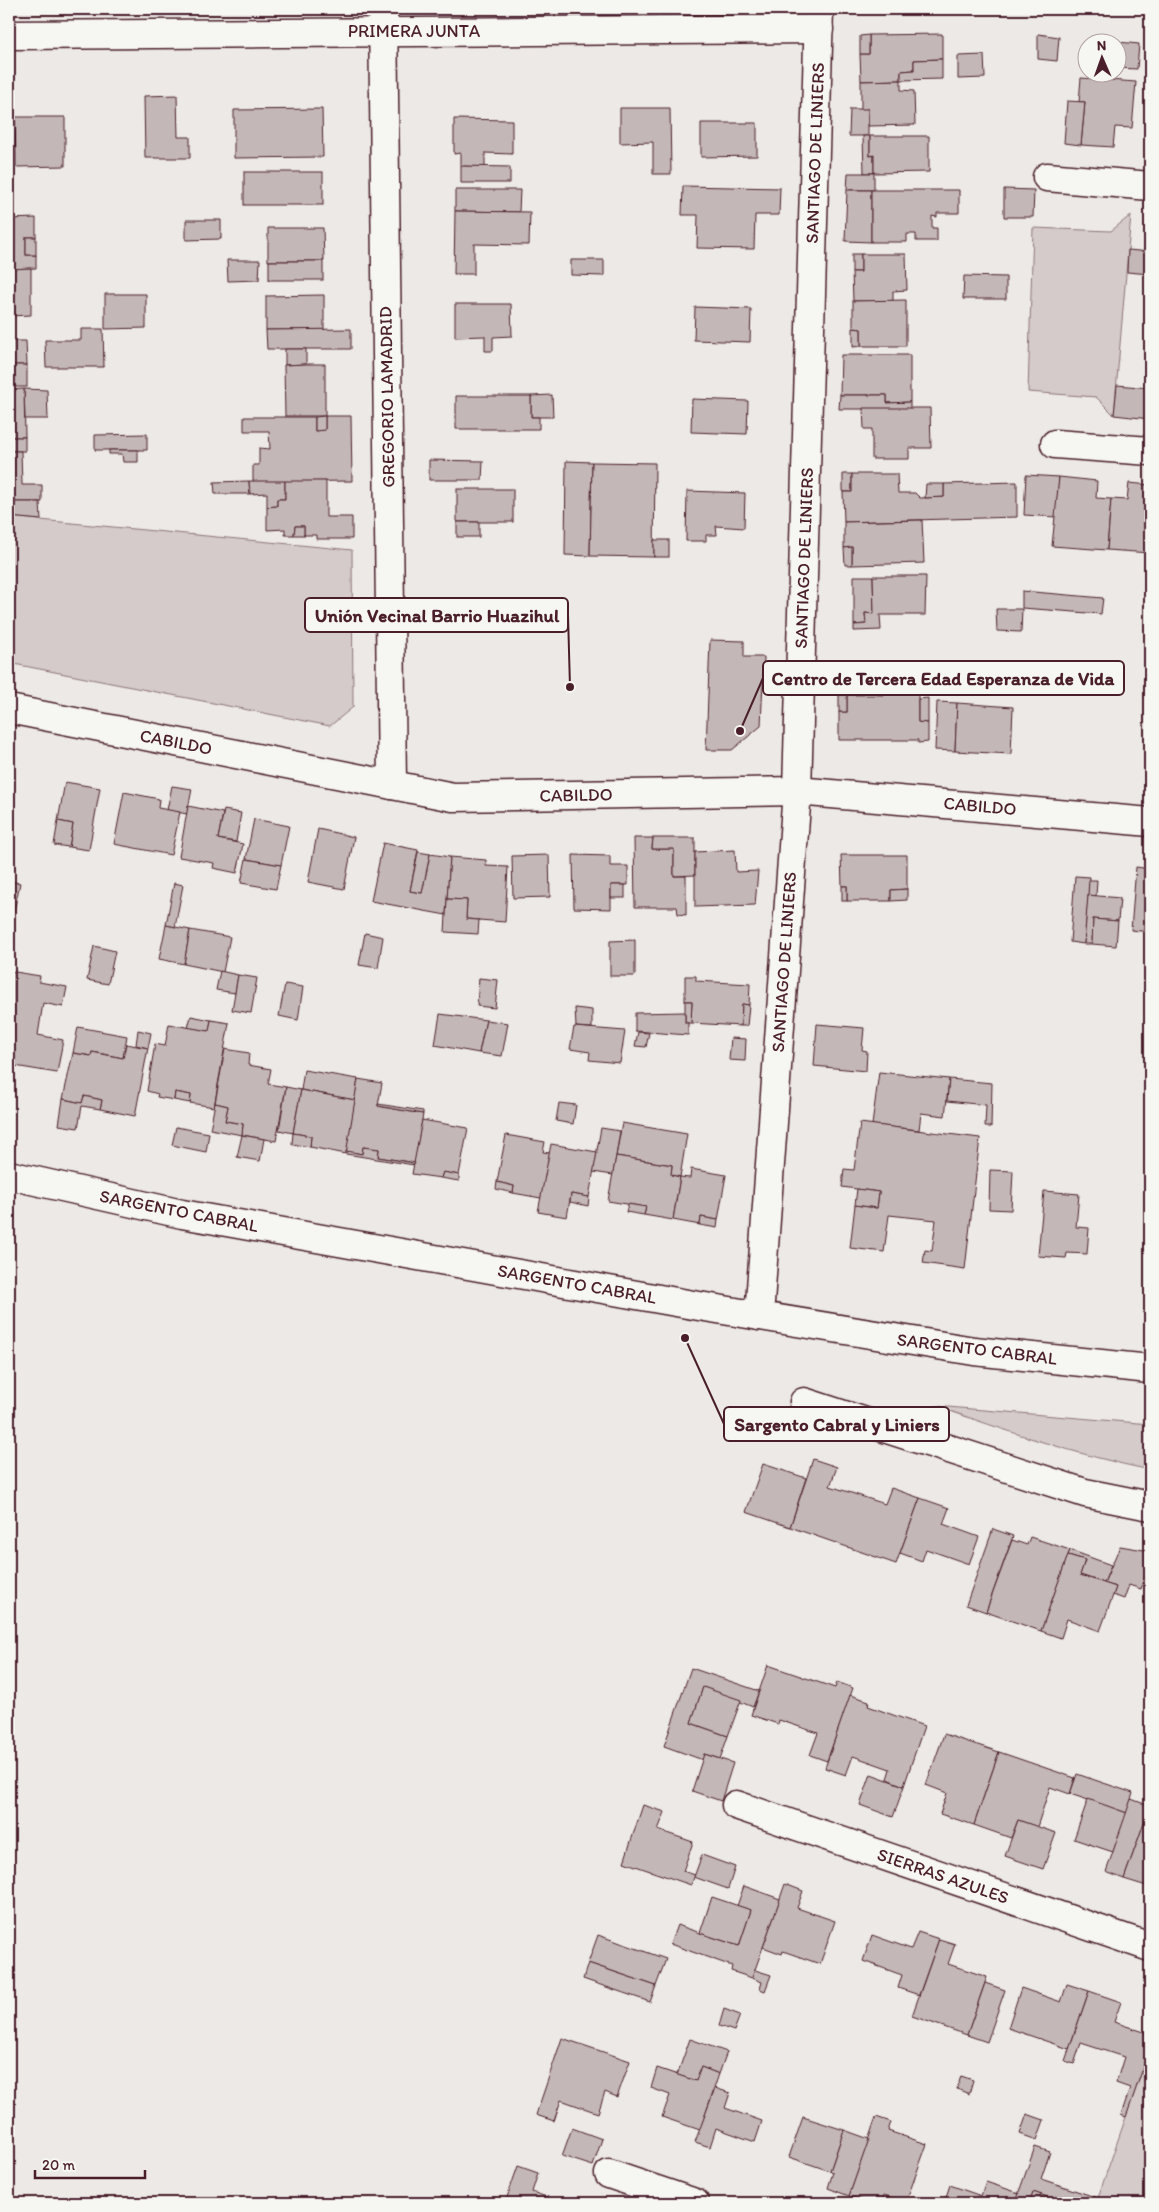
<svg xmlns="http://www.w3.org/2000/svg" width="1159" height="2212" font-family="Itim,sans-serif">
  <rect width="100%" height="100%" fill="#ece9e6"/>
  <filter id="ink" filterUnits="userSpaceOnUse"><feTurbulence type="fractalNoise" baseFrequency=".02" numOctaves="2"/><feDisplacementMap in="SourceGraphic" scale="10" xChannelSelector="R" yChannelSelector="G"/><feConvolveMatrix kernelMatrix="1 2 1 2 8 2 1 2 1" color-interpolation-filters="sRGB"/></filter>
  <g filter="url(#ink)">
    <!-- green -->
    <g fill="#d4cbca" stroke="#8f757a">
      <path d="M1131,215L1114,415L1096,397L1028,392L1033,228L1111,231Z"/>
      <path d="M9,517L352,550L353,707L330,726L9,663Z"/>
      <path d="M936,1406L1150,1424V1470C1077,1455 1006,1431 936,1406Z"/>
      <path d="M1150,2048V2203H1096Z"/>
    </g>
    <!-- building -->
    <g fill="#c4b7b7" stroke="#4a1f2b">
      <path d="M942,34V59L914,60V70L901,71V80L861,81L860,54H869V35Z"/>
      <path d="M1038,34L1059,37L1057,61L1038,59Z"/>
      <path d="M869,35V54H860V36Z"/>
      <path d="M1118,42L1139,44L1137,69L1116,68Z"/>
      <path d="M984,55L985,78L958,79V56Z"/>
      <path d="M942,59V79L901,80V71L914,70V60Z"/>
      <path d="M1081,78L1136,82L1132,128L1115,127L1113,147L1081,145L1085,102H1079Z"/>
      <path d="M901,80V90L914,91L915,125L868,126V109L861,110V81Z"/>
      <path d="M177,95L178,137H190V158H145L144,96Z"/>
      <path d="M1067,101L1085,102L1081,145L1064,143Z"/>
      <path d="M620,108H670L671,174H653V142L620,143Z"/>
      <path d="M322,109L323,157L234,158V110Z"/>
      <path d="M850,109H868V136H849Z"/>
      <path d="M15,117H65V166L16,167Z"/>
      <path d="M454,119L512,120V154L485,153V167L461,166V153L454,154Z"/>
      <path d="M701,123H757V156L701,157Z"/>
      <rect x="9" y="133" width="6" height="26"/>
      <path d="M863,136H870V156L874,155V173H864Z"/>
      <path d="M870,136H929V172L874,173V155L870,156Z"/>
      <path d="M461,166L510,167V183H461Z"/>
      <rect x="244" y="172" width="79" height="33"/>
      <path d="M848,173H874V190H847Z"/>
      <path d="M683,186L780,188L779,215H755L754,249L697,248L698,215H682Z"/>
      <path d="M1004,189L1034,190L1033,217H1004Z"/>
      <path d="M455,190H520L519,212L455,211Z"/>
      <path d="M847,190H871V242L845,241Z"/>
      <path d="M871,190H959V213H937V217L932,216V228H937V241H916V234H907V242H871Z"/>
      <path d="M455,211L530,212L529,245L474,244V274H454Z"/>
      <path d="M36,218V237H26V255H36V268L9,269V219Z"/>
      <path d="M186,220H221V239L186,240Z"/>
      <path d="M268,228H323L324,261H268Z"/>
      <rect x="26" y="237" width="10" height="18"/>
      <path d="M1128,250L1150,252V274L1127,272Z"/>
      <rect x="852" y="254" width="9" height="18"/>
      <path d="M861,254H906L907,290L893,291V301H853L852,272H861Z"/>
      <path d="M227,260H260L259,280L228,281Z"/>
      <path d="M571,260H604V276L571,275Z"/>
      <rect x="269" y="261" width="54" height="19"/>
      <path d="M31,268V315L9,316V269Z"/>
      <path d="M964,276L1006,277V299H963Z"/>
      <path d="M105,294H146V328L105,329Z"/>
      <path d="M324,295V330H266V296Z"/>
      <path d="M906,300V346H861V329L853,328V301Z"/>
      <path d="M455,304H511L512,336L493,337V351H485V336L455,337Z"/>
      <path d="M695,307L751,309L750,342L694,340Z"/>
      <path d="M853,328L861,329V346L853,347Z"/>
      <path d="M81,329H103L104,367H46L45,340H81Z"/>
      <path d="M351,329V349H267L266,330Z"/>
      <path d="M9,341H26L27,365H9Z"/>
      <path d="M285,349H306V364L285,365Z"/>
      <path d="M841,355H910V402L887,403V395H840Z"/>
      <path d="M306,364H325V416H285L284,365Z"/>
      <rect x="9" y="365" width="18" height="22"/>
      <path d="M1117,385L1150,388V419L1114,415Z"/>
      <path d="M24,389L47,390L48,419H25Z"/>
      <path d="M24,389L25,437H9V390Z"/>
      <path d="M552,395L553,417H531V396Z"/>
      <path d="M840,395H887V403L910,402V409H839Z"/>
      <path d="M456,396H531V417H539V429H456Z"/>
      <path d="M692,399L748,401L747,434L691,432Z"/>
      <path d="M863,408H930L931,448H909V459H872V429H864Z"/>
      <path d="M325,416H351L352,481L253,482V465H259V448L270,449L269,431H244V417H315V431L325,430Z"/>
      <path d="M325,416V430L315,431V417Z"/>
      <path d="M147,434V450H95V435Z"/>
      <rect x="9" y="437" width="16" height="14"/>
      <path d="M109,450H138V462H123L122,454H109Z"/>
      <path d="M9,451H21L22,485H42V502H9Z"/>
      <path d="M429,460L483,461L482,480H429Z"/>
      <path d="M566,461L592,462L590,556L565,555Z"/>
      <path d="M592,462L655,463L654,557L590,556Z"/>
      <rect x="843" y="474" width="9" height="18"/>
      <path d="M852,474H897L898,493H915L920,498L944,497V484L1017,482V517L844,522L843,492H852Z"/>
      <path d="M1026,475L1059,477L1056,517L1024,515Z"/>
      <path d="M1059,477L1097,481L1096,498L1111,499L1107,550L1052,546Z"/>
      <path d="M249,481L250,494H215L214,482Z"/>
      <path d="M249,481H285V499H277V506L267,507V493L250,494Z"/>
      <path d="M285,481H326V517H352V539H316V535H304V526H295L294,535H285V529L267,530V507L277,506V499H285Z"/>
      <path d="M1129,483L1150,485V553L1107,550L1111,499L1127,500Z"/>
      <path d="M926,484H944V497L925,498Z"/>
      <rect x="457" y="489" width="56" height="33"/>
      <path d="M687,491L745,493L744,528L716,526L717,535H706V541H686Z"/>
      <path d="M9,502H40L41,520L9,517Z"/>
      <path d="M922,520L924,563L852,565V547L844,548V522Z"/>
      <rect x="457" y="522" width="22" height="15"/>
      <path d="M295,526H304V535H294Z"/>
      <rect x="654" y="540" width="15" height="17"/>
      <path d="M852,547V565H845L844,548Z"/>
      <path d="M854,576H873L874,614L865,613L866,624L854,625Z"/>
      <path d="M873,576H926L925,615H880L881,630L854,631V625L866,624L865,613L874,614Z"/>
      <path d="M1022,591L1103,598L1101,614L1022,608Z"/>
      <path d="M996,609H1022L1021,632L997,631Z"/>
      <path d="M710,640L744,641V657H764L761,726L732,750H706Z"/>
      <path d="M884,674H918V722L928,723V742L918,743V740H839V712H847V695H884Z"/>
      <rect x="839" y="695" width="8" height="17"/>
      <path d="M928,698V723L918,722V699Z"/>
      <path d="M937,702L957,703L955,751L935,750Z"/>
      <path d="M957,703L1013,707L1011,754L955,751Z"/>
      <path d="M65,782L100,788L89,850L69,847L73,824L58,821Z"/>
      <path d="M172,786L192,789L187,814L167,810Z"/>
      <path d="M124,792L159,799L158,808L180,812L171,855L114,844Z"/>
      <path d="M188,806L223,813L218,839L243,844L237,873L213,868L214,863L179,857Z"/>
      <path d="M224,810L241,813L236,842L218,839Z"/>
      <path d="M254,819L289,826L281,865L246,859Z"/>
      <path d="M58,821L73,824L69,847L54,845Z"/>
      <path d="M318,829L354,837L344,889L308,882Z"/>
      <path d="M634,838H653L652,849H674V876H686V915L678,914L677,907H635Z"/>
      <path d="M653,838H695V875L674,876V849H652Z"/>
      <path d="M383,843L418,850L410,891L422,893L430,854L450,857L446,915L371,901Z"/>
      <path d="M735,850L736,872L758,871L755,905L695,907V852Z"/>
      <path d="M418,852L430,854L422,893L410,891Z"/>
      <path d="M549,855L550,897L513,898L512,856Z"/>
      <path d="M573,855L610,856V866H628V885H611V909L574,908Z"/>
      <path d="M841,855H907V889L891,890V901H847V886H842Z"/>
      <path d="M450,857L486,860V866L508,867L505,922L466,919L467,900L447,899Z"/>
      <path d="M246,859L281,865L276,889L241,883Z"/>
      <path d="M1136,867L1150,869V932L1131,930Z"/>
      <path d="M1075,876L1090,877L1084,944L1070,942Z"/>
      <path d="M1089,880H1097L1096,896L1088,895Z"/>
      <path d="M9,881L20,883L10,930L9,929Z"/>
      <path d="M174,883L183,885L175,927L166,925Z"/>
      <rect x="611" y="885" width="14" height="13"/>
      <rect x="842" y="886" width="5" height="15"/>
      <path d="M907,889V900L891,901V890Z"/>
      <path d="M1088,895L1120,898L1118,921L1093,919L1092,944H1084Z"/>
      <path d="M447,899L467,900L466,919L479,920L478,934L445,932Z"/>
      <path d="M1093,919L1118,921L1116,946L1092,944Z"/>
      <path d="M166,925L190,930L184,964L159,959Z"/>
      <path d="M190,930L230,937L223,972L184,964Z"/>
      <path d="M365,933L383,937L378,968L359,965Z"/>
      <path d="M635,940V976H610V941Z"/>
      <path d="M94,946L115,951L108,984L87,980Z"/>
      <path d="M9,971L40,976L39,982L67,987L63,1007L43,1003L38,1035L63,1040L57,1073L9,1065Z"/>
      <path d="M220,971L238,975L235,993L216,990Z"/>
      <path d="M238,975L257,978L251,1013L232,1010Z"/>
      <path d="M685,976H696V981L750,984L749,1005L742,1004L741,1026L691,1023L692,1001H685Z"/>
      <path d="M479,978L498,980L495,1008L477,1006Z"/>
      <path d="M285,984L303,987L298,1020L279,1016Z"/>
      <path d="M685,1001H692L691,1023H685Z"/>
      <path d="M742,1004L749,1005L747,1026H741Z"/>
      <path d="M575,1008L592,1010V1028L576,1027Z"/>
      <path d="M685,1012V1023H688V1035L635,1031V1013Z"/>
      <path d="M440,1014L486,1020L479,1053L435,1045Z"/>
      <path d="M191,1016L211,1020L209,1031L188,1028Z"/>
      <path d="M211,1020L229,1023L214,1107L190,1103L191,1095L175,1092L174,1100L157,1097L158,1094L147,1091L155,1044L165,1046L169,1024L209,1031Z"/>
      <path d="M486,1020L508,1023L502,1056L479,1053Z"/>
      <path d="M817,1024L864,1028L862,1050L867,1051L866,1071L814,1066Z"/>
      <path d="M78,1027L127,1036L123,1058L92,1052L91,1056L73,1053Z"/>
      <path d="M574,1027L625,1031L620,1063L589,1060L590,1052L570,1049Z"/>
      <path d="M138,1030L151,1033L148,1048L136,1045Z"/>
      <path d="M638,1032L649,1033L646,1047L635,1046Z"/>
      <path d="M731,1038L746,1039L745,1061L729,1060Z"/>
      <path d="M126,1044L148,1048L135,1116L100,1109L102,1100L84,1096L82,1103L63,1099L73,1053L91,1056L92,1052L123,1058Z"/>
      <path d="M225,1049L249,1053L248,1065L271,1069L268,1084L286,1087L276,1141L242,1135L243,1124L225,1121L228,1106L215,1103Z"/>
      <path d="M304,1070L358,1079L355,1100L301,1090Z"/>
      <path d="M879,1072L949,1079L945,1116L921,1113L919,1130L872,1125Z"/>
      <path d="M358,1079L382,1083L378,1106L423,1114L415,1163L378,1157L379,1149L363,1147L362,1154L346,1151Z"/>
      <path d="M949,1079L992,1083L991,1127H985L986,1105L947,1101Z"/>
      <path d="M286,1087L301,1090L293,1133L279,1130Z"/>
      <path d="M301,1090L355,1100L346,1154L310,1147L311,1136L293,1133Z"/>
      <path d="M175,1092L191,1095L190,1103L174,1100Z"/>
      <path d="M84,1096L102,1100L100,1109L82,1106L78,1128L59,1125L63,1099L82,1103Z"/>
      <path d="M215,1103L228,1106L225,1121L243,1124L242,1135L210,1129Z"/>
      <path d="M559,1103L576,1105L573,1124L556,1121Z"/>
      <path d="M378,1104L423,1111V1114L378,1106Z"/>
      <path d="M422,1120L468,1128L459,1175L443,1172L441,1178L412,1174Z"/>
      <path d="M622,1123L687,1134L680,1177L671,1175L672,1165L616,1156Z"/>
      <path d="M860,1123L980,1138L965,1269L923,1263L925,1250L932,1251L936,1220L889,1215L884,1252L850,1248L855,1205L877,1208L879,1192L842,1187L844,1169L854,1170Z"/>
      <path d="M176,1127L209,1133L206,1152L172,1145Z"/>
      <path d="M601,1128L620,1131L613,1175L593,1172Z"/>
      <path d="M293,1133L311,1136L310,1147L292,1144Z"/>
      <path d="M242,1135L264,1139L260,1161L237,1157Z"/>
      <path d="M506,1135L545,1142L543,1152L550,1153L541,1198L513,1193L514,1186L497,1182Z"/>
      <path d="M551,1144L597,1152L589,1197L571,1194L567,1217L538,1212Z"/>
      <path d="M363,1147L379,1149L378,1157L415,1163L414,1165L346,1154V1151L362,1154Z"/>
      <path d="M616,1156L672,1165L671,1175L680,1177L673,1220L644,1215L646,1207L608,1201Z"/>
      <path d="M691,1169L726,1175L718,1220L701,1217L700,1225L673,1220L680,1177L690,1178Z"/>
      <path d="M990,1170L1013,1171L1011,1210L989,1209Z"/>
      <path d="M443,1172L459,1175V1181L441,1178Z"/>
      <path d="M497,1182L514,1186L513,1193L496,1189Z"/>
      <path d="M857,1189L879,1192L877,1208L855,1205Z"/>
      <path d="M1044,1191L1079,1194L1076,1227L1089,1228L1087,1254L1067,1253L1066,1258L1038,1256Z"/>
      <path d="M571,1194L589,1197L588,1206L570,1202Z"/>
      <path d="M628,1204L646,1207L644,1215L626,1212Z"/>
      <path d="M701,1217L718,1220L717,1228L700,1225Z"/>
      <path d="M813,1459L837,1467L830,1486L885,1504L891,1488L920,1498L896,1564L790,1527Z"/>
      <path d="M763,1464L806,1478L790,1527L746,1512Z"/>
      <path d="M920,1498L949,1508L943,1524L979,1537L969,1564L926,1549L922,1561L900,1553Z"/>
      <path d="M993,1529L1013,1536L986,1612L966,1605Z"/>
      <path d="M1030,1537L1070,1550L1041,1631L986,1612L1012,1540L1027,1545Z"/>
      <path d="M1120,1546L1150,1551V1563L1141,1589L1129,1585L1124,1599L1113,1595L1116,1587L1104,1583Z"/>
      <path d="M1070,1550L1111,1565L1104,1583L1080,1575L1085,1560L1068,1555Z"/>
      <path d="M1068,1555L1085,1560L1080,1575L1116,1587L1100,1631L1067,1619L1061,1638L1041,1631Z"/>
      <path d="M1150,1563V1585L1144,1582Z"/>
      <path d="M768,1665L835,1688L837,1682L853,1688L827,1761L810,1755L818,1733L779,1720L778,1724L751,1715Z"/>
      <path d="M691,1668L759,1691L753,1707L703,1687L691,1723L728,1736L720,1759L704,1754L703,1760L664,1746Z"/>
      <path d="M703,1687L741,1700L728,1736L691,1723Z"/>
      <path d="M850,1695L869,1701L868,1706L924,1726L904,1786L887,1779L890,1769L853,1756L846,1775L825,1768Z"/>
      <path d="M944,1734L999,1752L974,1825L940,1814L947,1793L926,1785Z"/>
      <path d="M999,1752L1075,1778L1070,1794L1050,1787L1037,1827L1018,1820L1011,1838L974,1825Z"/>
      <path d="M704,1754L733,1763L721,1801L692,1791Z"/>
      <path d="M871,1774L904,1786L893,1817L860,1805Z"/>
      <path d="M1077,1774L1133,1793L1127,1813L1070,1794Z"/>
      <path d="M1088,1799L1127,1813L1113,1852L1074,1839Z"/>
      <path d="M1131,1799L1150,1806L1124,1879L1106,1872Z"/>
      <path d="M643,1805L665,1812L658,1830L693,1842L683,1871L695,1875L691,1885L624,1862Z"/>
      <path d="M1150,1806V1887L1124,1879Z"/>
      <path d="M1018,1820L1056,1833L1043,1869L1005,1856Z"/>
      <path d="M702,1855L735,1867L728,1889L694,1877Z"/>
      <path d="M785,1884L803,1891L797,1908L835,1921L820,1964L783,1951L782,1954L763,1947Z"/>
      <path d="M744,1886L780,1899L752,1978L731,1971L732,1966L670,1944L677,1925L739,1946L751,1910L737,1906Z"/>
      <path d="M712,1897L751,1910L739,1946L700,1933Z"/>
      <path d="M918,1932L939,1939L919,1995L898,1988L902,1975L863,1961L872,1935L911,1949Z"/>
      <path d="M598,1935L666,1959L656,1986L588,1963Z"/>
      <path d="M939,1939L955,1944L948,1964L987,1977L967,2035L912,2016Z"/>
      <path d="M588,1963L656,1986L650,2002L583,1979Z"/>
      <path d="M755,1970L771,1975L765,1991L760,1989L762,1982L752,1978Z"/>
      <path d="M985,1983L1005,1990L987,2042L967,2035Z"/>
      <path d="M1067,1984L1089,1991L1069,2049L1008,2028L1021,1988L1061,2002Z"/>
      <path d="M1089,1991L1121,2002L1114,2022L1150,2034V2048L1126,2117L1121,2115L1130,2088L1116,2083L1124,2057L1081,2043L1074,2064L1065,2061Z"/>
      <path d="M724,2009L740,2015L734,2031L719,2026Z"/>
      <path d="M562,2038L630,2061L617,2097L605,2092L598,2113L561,2100L554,2121L536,2115Z"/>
      <path d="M690,2039L727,2052L719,2074L701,2067L696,2081L677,2075Z"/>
      <path d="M701,2067L719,2074L700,2130L662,2117L670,2095L651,2088L657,2068L696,2081Z"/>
      <path d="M961,2076L973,2080L969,2094L957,2089Z"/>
      <path d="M715,2088L730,2093L725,2108L762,2121L755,2142L716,2128L710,2147L695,2142Z"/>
      <path d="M1027,2114L1044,2120L1037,2140L1020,2134Z"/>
      <path d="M803,2117L844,2130L830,2171L789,2157Z"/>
      <path d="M876,2117L891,2122L888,2131L927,2144L906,2202L884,2195L882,2203H872L849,2196Z"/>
      <path d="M572,2128L602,2139L593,2166L562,2156Z"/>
      <path d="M844,2130L869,2139L849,2196L828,2188L833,2172L830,2171Z"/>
      <path d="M1035,2147L1050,2152L1041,2179L1098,2198L1096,2203H1064L1033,2192L1029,2203H1015Z"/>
      <path d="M518,2166L538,2173L532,2192L564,2203H505Z"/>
      <path d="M986,2182L1019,2193L1015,2203H944L950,2185L981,2196Z"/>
      <path d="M1033,2192L1064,2203H1029Z"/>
    </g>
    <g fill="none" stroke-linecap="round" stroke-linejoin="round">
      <defs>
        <g id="minor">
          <path d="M383,9L392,785"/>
          <path d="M9,35L819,29"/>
          <path d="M1047,177L1150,186"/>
          <path d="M1055,444L1150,451"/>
          <path d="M9,709L453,797L797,791L1150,822"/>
          <path d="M759,1316L797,791L819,9"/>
          <path d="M804,1402L1085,1493L1150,1506"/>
          <path d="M736,1805L1150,1947"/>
          <path d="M609,2174L695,2203"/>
        </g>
        <path id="secondary" d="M9,1175L182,1214L693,1305L974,1351L1150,1369"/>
      </defs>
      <!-- minor casing -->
      <use href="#minor" stroke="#4a1f2b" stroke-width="31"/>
      <!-- secondary casing -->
      <use href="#secondary" stroke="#4a1f2b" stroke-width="31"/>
      <!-- minor -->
      <use href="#minor" stroke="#f6f6f2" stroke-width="28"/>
      <!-- secondary -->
      <use href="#secondary" stroke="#f6f6f2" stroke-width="28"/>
    </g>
  </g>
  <g text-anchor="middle" stroke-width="4" stroke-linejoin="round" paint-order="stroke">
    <!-- street labels -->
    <g font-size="18" fill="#4a1f2b" stroke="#f6f6f2">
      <text x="414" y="37">PRIMERA JUNTA</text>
      <text transform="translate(815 153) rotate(-88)" y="6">SANTIAGO DE LINIERS</text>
      <text transform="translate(387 397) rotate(-91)" y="6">GREGORIO LAMADRID</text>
      <text transform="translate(804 558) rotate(-88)" y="6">SANTIAGO DE LINIERS</text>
      <text transform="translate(176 742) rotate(11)" y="6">CABILDO</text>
      <text transform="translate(576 795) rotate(-1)" y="6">CABILDO</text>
      <text transform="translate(980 806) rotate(5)" y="6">CABILDO</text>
      <text transform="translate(784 962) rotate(-86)" y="6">SANTIAGO DE LINIERS</text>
      <text transform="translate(179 1211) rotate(11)" y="6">SARGENTO CABRAL</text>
      <text transform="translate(577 1284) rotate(10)" y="6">SARGENTO CABRAL</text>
      <text transform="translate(977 1349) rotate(7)" y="6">SARGENTO CABRAL</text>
      <text transform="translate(943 1876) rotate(19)" y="6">SIERRAS AZULES</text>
    </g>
  </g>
  <!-- callouts -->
  <path fill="none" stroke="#4a1f2b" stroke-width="2" d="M570 687L568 615M740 731L763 678M685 1338L724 1424"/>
  <g fill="#4a1f2b" stroke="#f6f6f2" stroke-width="2">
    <circle cx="570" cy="687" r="5"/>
    <circle cx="740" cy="731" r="5"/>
    <circle cx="685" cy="1338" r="5"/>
  </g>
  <g fill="#f6f6f2" stroke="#4a1f2b" stroke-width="2">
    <rect x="305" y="598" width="263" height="34" rx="5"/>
    <rect x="763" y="661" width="361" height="34" rx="5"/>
    <rect x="724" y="1407" width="225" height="34" rx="5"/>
  </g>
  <g font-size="19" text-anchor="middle" font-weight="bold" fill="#4a1f2b">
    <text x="437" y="622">Unión Vecinal Barrio Huazihul</text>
    <text x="943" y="685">Centro de Tercera Edad Esperanza de Vida</text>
    <text x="837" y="1431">Sargento Cabral y Liniers</text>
  </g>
  <!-- margin -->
  <rect width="1159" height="2212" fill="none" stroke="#f6f6f2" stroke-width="30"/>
  <rect x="15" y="15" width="1129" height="2182" fill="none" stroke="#4a1f2b" stroke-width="2" filter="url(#ink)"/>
  <!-- north arrow -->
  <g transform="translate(1102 58) rotate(358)"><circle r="24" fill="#f6f6f2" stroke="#b1a0a2"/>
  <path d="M0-4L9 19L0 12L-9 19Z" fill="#4a1f2b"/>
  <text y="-8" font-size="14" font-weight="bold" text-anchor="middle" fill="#4a1f2b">N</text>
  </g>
  <!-- scale -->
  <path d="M35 2170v8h110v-8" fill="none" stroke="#4a1f2b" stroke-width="2.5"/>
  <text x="42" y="2170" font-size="15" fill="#4a1f2b" stroke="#f6f6f2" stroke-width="4" paint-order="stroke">20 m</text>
</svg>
